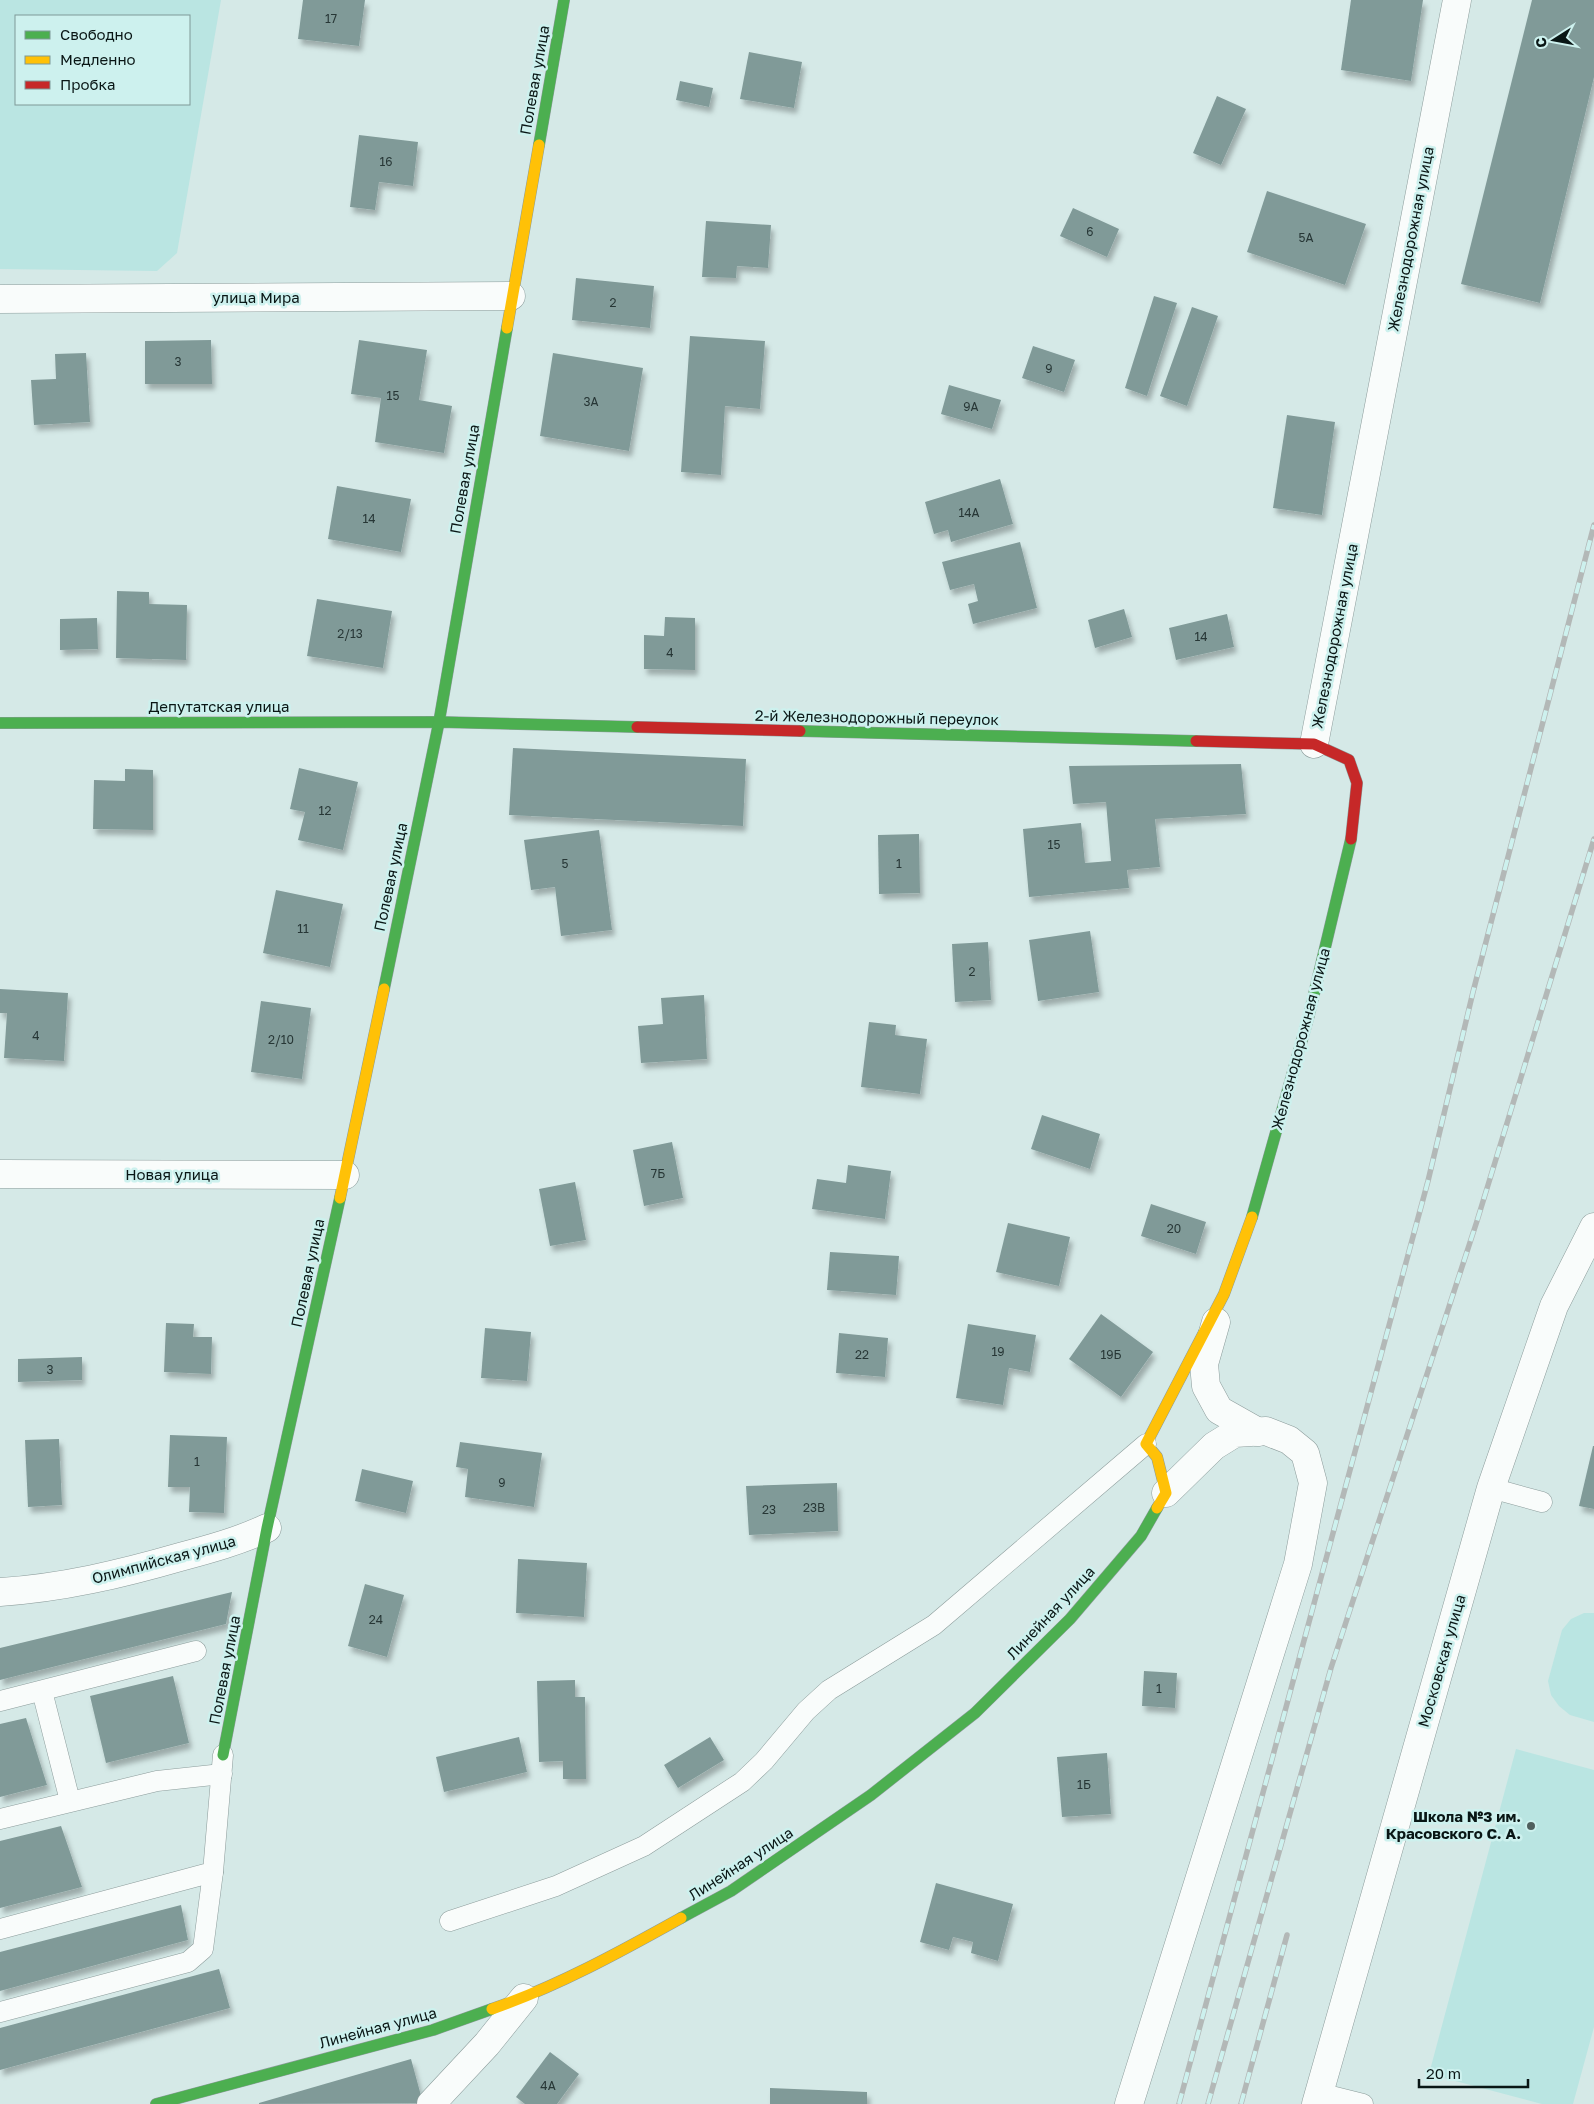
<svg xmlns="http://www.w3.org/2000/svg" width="1594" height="2104" font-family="'Golos Text',sans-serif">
  <defs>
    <filter id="shadow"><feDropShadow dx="3" dy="5.5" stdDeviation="2.5" flood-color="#0004"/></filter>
  </defs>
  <rect width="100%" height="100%" fill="#d5e9e7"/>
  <!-- green -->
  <g fill="#bae5e2" fill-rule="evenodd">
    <path d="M0,0H221L177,253L157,271L0,269ZM189,16V104H16V16Z"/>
    <path d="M1584,1613H1594V1722L1570,1715L1559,1706L1551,1695L1548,1681L1562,1630L1571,1619Z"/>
    <path d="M1516,1749L1594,1770V2027L1573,2104H1542L1429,2074Z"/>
  </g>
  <!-- building -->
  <g fill="#809a98" filter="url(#shadow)">
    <path d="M303,0H365L359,46L298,39Z"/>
    <path d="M1351,0H1423L1411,81L1341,70Z"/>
    <path d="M1532,0H1594V77L1540,303L1461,284Z"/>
    <path d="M749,52L802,62L794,108L740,99Z"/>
    <path d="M680,81L713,88L709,107L676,100Z"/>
    <path d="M1217,96L1246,109L1221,165L1193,153Z"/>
    <path d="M359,135L418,142L413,186L379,182L375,210L350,207Z"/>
    <path d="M1267,191L1366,224L1345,285L1247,252Z"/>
    <path d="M1073,208L1119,229L1107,257L1060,236Z"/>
    <path d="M706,221L771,225L768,268L737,266L736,278L702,277Z"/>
    <path d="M576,278L654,286L650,328L572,320Z"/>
    <path d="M1154,296L1177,303L1147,396L1125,388Z"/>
    <path d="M1192,307L1218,316L1187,406L1160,396Z"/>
    <path d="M690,336L765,341L760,409L725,406L721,475L681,472Z"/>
    <path d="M211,340L212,384H145V341Z"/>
    <path d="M359,340L427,350L419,400L452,406L444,453L375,442L381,398L351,394Z"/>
    <path d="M1033,346L1075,360L1064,392L1022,378Z"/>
    <path d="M86,353L90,422L34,425L31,380L56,379L55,354Z"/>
    <path d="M553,353L643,368L629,451L540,436Z"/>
    <path d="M949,385L1001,400L992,429L941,414Z"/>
    <path d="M1287,415L1335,422L1322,515L1273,508Z"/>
    <path d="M1000,479L1013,524L951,542L948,530L934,534L925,502Z"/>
    <path d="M337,486L411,499L401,552L328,539Z"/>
    <path d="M1020,542L1037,608L973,624L968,604L978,601L974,584L950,590L942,562Z"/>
    <path d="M117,591L149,592V604L187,605L186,660L116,658Z"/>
    <path d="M317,599L392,611L383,668L307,656Z"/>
    <path d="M1124,609L1132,637L1095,648L1088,620Z"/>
    <path d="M1227,614L1234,647L1176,660L1169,628Z"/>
    <path d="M665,617L695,618V670L644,669V635L664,636Z"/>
    <path d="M97,618L98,649L60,650V619Z"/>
    <path d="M513,748L746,759L743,826L509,815Z"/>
    <path d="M1241,764L1246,814L1155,819L1160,867L1127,870L1129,888L1029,897L1023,829L1081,823L1085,863L1111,861L1106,802L1073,804L1069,766Z"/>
    <path d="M299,768L358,782L343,850L298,840L305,812L290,809Z"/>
    <path d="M125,769L153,770V830L93,829L94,780L125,781Z"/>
    <path d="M599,830L612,930L561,936L555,887L531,890L524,840Z"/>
    <path d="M919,834L920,893L879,894L878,835Z"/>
    <path d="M276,890L343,904L330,967L263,953Z"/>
    <path d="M1090,931L1099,992L1038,1001L1029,940Z"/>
    <path d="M988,942L991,1000L955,1002L952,944Z"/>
    <path d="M0,989L68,993L64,1061L4,1058L7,1013H0Z"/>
    <path d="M704,995L707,1059L641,1063L638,1026L663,1024L661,998Z"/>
    <path d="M261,1001L311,1008L302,1079L251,1072Z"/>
    <path d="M869,1022L896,1025L895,1035L927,1039L920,1094L861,1087Z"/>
    <path d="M1042,1115L1100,1134L1090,1169L1031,1149Z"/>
    <path d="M672,1142L683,1198L644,1206L633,1150Z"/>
    <path d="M848,1165L891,1171L885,1219L812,1209L817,1179L846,1183Z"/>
    <path d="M575,1182L586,1240L550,1246L539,1189Z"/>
    <path d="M1151,1204L1206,1222L1196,1254L1141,1236Z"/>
    <path d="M1008,1223L1070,1237L1059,1286L996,1272Z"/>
    <path d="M830,1252L899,1256L896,1295L827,1290Z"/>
    <path d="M1101,1314L1153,1352L1121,1397L1069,1359Z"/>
    <path d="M166,1323L194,1324L193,1337H212L211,1374L164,1372Z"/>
    <path d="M968,1324L1036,1335L1030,1372L1009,1368L1003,1405L956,1398Z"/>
    <path d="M485,1328L531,1332L527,1381L481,1378Z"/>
    <path d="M839,1333L888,1338L885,1377L836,1373Z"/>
    <path d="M82,1357V1380L18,1382V1359Z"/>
    <path d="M170,1435L227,1437L224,1513L189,1512L190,1487H168Z"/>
    <path d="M59,1439L62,1505L28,1507L25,1440Z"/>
    <path d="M460,1442L542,1453L534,1507L465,1497L468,1469L456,1467Z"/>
    <path d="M1593,1446H1594V1509L1579,1506Z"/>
    <path d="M362,1469L413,1481L406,1513L355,1501Z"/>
    <path d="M837,1483L838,1531L749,1535L746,1486Z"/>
    <path d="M518,1559L587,1563L584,1617L516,1613Z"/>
    <path d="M365,1584L404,1595L387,1657L348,1646Z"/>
    <path d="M232,1592L226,1624L0,1680V1648Z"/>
    <path d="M1144,1671L1177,1673L1175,1708L1142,1706Z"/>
    <path d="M173,1676L189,1743L106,1763L90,1696Z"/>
    <path d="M575,1680V1697H585L586,1779H563V1761L539,1762L537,1681Z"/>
    <path d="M26,1718L47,1785L0,1797V1724Z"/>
    <path d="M519,1737L527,1772L444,1792L436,1757Z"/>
    <path d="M710,1737L724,1760L678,1788L664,1765Z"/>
    <path d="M1107,1753L1111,1814L1062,1817L1057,1757Z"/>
    <path d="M61,1826L82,1887L0,1908V1841Z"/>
    <path d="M936,1883L1013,1904L998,1961L971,1953L973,1942L953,1937L949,1950L920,1942Z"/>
    <path d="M181,1905L188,1940L0,1991V1952Z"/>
    <path d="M219,1969L230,2008L0,2070V2028Z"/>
    <path d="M550,2052L579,2074L557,2104H525L516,2097Z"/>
    <path d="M411,2059L423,2103L259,2104V2103Z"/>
    <path d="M770,2088L867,2092V2104H770Z"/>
  </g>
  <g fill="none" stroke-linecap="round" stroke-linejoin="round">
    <defs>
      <g id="lane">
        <path d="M1491,1488L1542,1502"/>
        <path d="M42,1691L70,1801"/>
        <path d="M0,1701L196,1651"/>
        <path d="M0,1819L157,1781L222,1774"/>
        <path d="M450,1921L556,1886L644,1846L742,1782L764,1761L806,1711L829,1690L934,1625L1146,1444"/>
        <path d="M0,1929L213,1872L223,1755"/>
        <path d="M0,2012L188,1962L203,1949L213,1872"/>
        <path d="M1319,2093L1363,2104"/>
      </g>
      <g id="street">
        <path d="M0,299L511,296"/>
        <path d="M1314,744L1457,0"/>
        <path d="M0,1174L345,1175"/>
        <path d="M1216,1322L1204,1364L1206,1386L1219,1410L1258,1432"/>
        <path d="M0,1592C62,1588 121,1574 180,1557C210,1549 239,1541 267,1528"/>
        <path d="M431,2104L487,2044L524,1998"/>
        <path d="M1129,2104L1298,1564L1313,1483L1305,1453L1289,1440L1266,1431L1235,1433L1214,1446L1166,1493"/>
        <path d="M1316,2104L1491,1488L1554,1306L1594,1227"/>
      </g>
      <g id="fast">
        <path d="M539,145L564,0"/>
        <path d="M0,723L439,722L637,727"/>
        <path d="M800,731L1196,741"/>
        <path d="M384,989L439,722L507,328"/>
        <path d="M1252,1217L1309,1015L1351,839"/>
        <path d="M223,1755L267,1528L340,1198"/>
        <path d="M681,1918L731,1891L871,1795L975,1713L1070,1619L1141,1536L1157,1508"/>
        <path d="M156,2104L433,2030L492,2009"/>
      </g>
      <g id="slow">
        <path d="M507,328L539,145"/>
        <path d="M340,1198L384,989"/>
        <path d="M1157,1508L1166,1493L1157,1457L1146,1444L1224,1294L1252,1217"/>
        <path d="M492,2009C558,1986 620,1952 681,1918"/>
      </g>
      <g id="jam">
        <path d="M637,727L800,731"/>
        <path d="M1196,741L1314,744L1349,760L1357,783L1351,839"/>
      </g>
    </defs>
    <!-- lane casing -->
    <use href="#lane" stroke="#8c9c9b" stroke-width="21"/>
    <!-- street casing -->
    <use href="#street" stroke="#8c9c9b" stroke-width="29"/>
    <!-- fast casing -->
    <use href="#fast" stroke="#8c9c9b" stroke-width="12"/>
    <!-- slow casing -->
    <use href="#slow" stroke="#8c9c9b" stroke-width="12"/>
    <!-- jam casing -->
    <use href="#jam" stroke="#8c9c9b" stroke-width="12"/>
    <!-- lane -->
    <use href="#lane" stroke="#f9fcfb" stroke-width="20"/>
    <!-- street -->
    <use href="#street" stroke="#f9fcfb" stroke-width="28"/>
    <!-- fast -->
    <use href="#fast" stroke="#4caf50" stroke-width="11"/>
    <!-- slow -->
    <use href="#slow" stroke="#ffc107" stroke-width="11"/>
    <!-- jam -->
    <use href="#jam" stroke="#c62828" stroke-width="11"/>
    <defs>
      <g id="rail">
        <path d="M1179,2104L1428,1181L1473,992L1594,525"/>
        <path d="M1208,2104L1331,1668L1477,1221L1594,839"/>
        <path d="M1241,2104L1287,1935"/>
      </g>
    </defs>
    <!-- rail casing -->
    <use href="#rail" stroke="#b3b8b7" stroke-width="5.5"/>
    <!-- rail -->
    <use href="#rail" stroke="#cdf1ee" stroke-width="4" stroke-dasharray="11" stroke-linecap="butt"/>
  </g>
  <!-- markers -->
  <circle fill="#50605e" stroke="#cdf1ee" stroke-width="2" cx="1531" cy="1826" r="5"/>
  <g text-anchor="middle" stroke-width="5" stroke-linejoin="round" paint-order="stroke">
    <!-- number labels -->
    <g font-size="12" fill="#273736">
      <text x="331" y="23">17</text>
      <text x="386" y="166">16</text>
      <text x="1090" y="236">6</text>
      <text x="1306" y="242">5А</text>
      <text x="613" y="307">2</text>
      <text x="178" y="366">3</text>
      <text x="1049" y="373">9</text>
      <text x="393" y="400">15</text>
      <text x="591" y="406">3А</text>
      <text x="971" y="411">9А</text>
      <text x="969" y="517">14А</text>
      <text x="369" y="523">14</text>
      <text x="350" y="638">2/13</text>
      <text x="1201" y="641">14</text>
      <text x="670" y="657">4</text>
      <text x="325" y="815">12</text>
      <text x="1054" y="849">15</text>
      <text x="565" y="868">5</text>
      <text x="899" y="868">1</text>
      <text x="303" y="933">11</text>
      <text x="972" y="976">2</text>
      <text x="36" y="1040">4</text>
      <text x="281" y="1044">2/10</text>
      <text x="658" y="1178">7Б</text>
      <text x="1174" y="1233">20</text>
      <text x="998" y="1356">19</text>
      <text x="862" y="1359">22</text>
      <text x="1111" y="1359">19Б</text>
      <text x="50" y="1374">3</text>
      <text x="197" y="1466">1</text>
      <text x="502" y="1487">9</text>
      <text x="814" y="1512">23В</text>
      <text x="769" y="1514">23</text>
      <text x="376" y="1624">24</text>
      <text x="1159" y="1693">1</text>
      <text x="1084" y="1789">1Б</text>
      <text x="548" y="2090">4А</text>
    </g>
    <!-- street labels -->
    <g font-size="15" fill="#091615" stroke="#cdf1ee">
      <text transform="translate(535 80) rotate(-80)" y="5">Полевая улица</text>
      <text transform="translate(1411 239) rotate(-79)" y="5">Железнодорожная улица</text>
      <text x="256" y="303">улица Мира</text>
      <text transform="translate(465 479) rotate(-80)" y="5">Полевая улица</text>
      <text transform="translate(1335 636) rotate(-79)" y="5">Железнодорожная улица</text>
      <text x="219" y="712">Депутатская улица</text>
      <text transform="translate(877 718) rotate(1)" y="5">2-й Железнодорожный переулок</text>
      <text transform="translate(391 877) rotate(-78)" y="5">Полевая улица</text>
      <text transform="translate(1301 1039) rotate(-75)" y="5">Железнодорожная улица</text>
      <text x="172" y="1180">Новая улица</text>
      <text transform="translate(308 1273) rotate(-78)" y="5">Полевая улица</text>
      <text transform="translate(164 1560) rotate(-15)" y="5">Олимпийская улица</text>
      <text transform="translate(1051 1613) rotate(-47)" y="5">Линейная улица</text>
      <text transform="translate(1442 1661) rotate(-74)" y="5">Московская улица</text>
      <text transform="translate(225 1670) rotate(-79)" y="5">Полевая улица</text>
      <text transform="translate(741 1864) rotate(-33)" y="5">Линейная улица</text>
      <text transform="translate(378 2028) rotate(-15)" y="5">Линейная улица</text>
    </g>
    <!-- poi labels -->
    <g font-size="15" font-weight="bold" fill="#091615" stroke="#cdf1ee" text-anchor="end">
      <text x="1521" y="1822">Школа №3 им.<tspan x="1521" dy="17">Красовского С. А.</tspan></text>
    </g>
  </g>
  <!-- legend -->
  <rect x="15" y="15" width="175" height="90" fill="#cdf1ee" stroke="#7f9997"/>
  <rect x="25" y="31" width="25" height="8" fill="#4caf50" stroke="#7f9997"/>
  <text x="60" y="40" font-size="15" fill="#091615">Свободно</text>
  <rect x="25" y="56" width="25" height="8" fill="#ffc107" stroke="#7f9997"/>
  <text x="60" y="65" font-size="15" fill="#091615">Медленно</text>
  <rect x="25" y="81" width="25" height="8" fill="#c62828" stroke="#7f9997"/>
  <text x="60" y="90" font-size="15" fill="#091615">Пробка</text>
  <!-- north arrow -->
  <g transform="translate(1554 40) rotate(259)" stroke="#cdf1ee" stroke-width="4" paint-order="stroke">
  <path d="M0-4L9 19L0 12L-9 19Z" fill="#091615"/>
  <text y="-8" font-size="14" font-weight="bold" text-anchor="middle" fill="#091615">С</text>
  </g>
  <!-- scale -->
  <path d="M1419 2079v8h109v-8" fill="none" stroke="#091615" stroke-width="2.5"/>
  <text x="1426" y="2079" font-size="15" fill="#091615" stroke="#cdf1ee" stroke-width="4" paint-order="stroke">20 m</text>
</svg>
